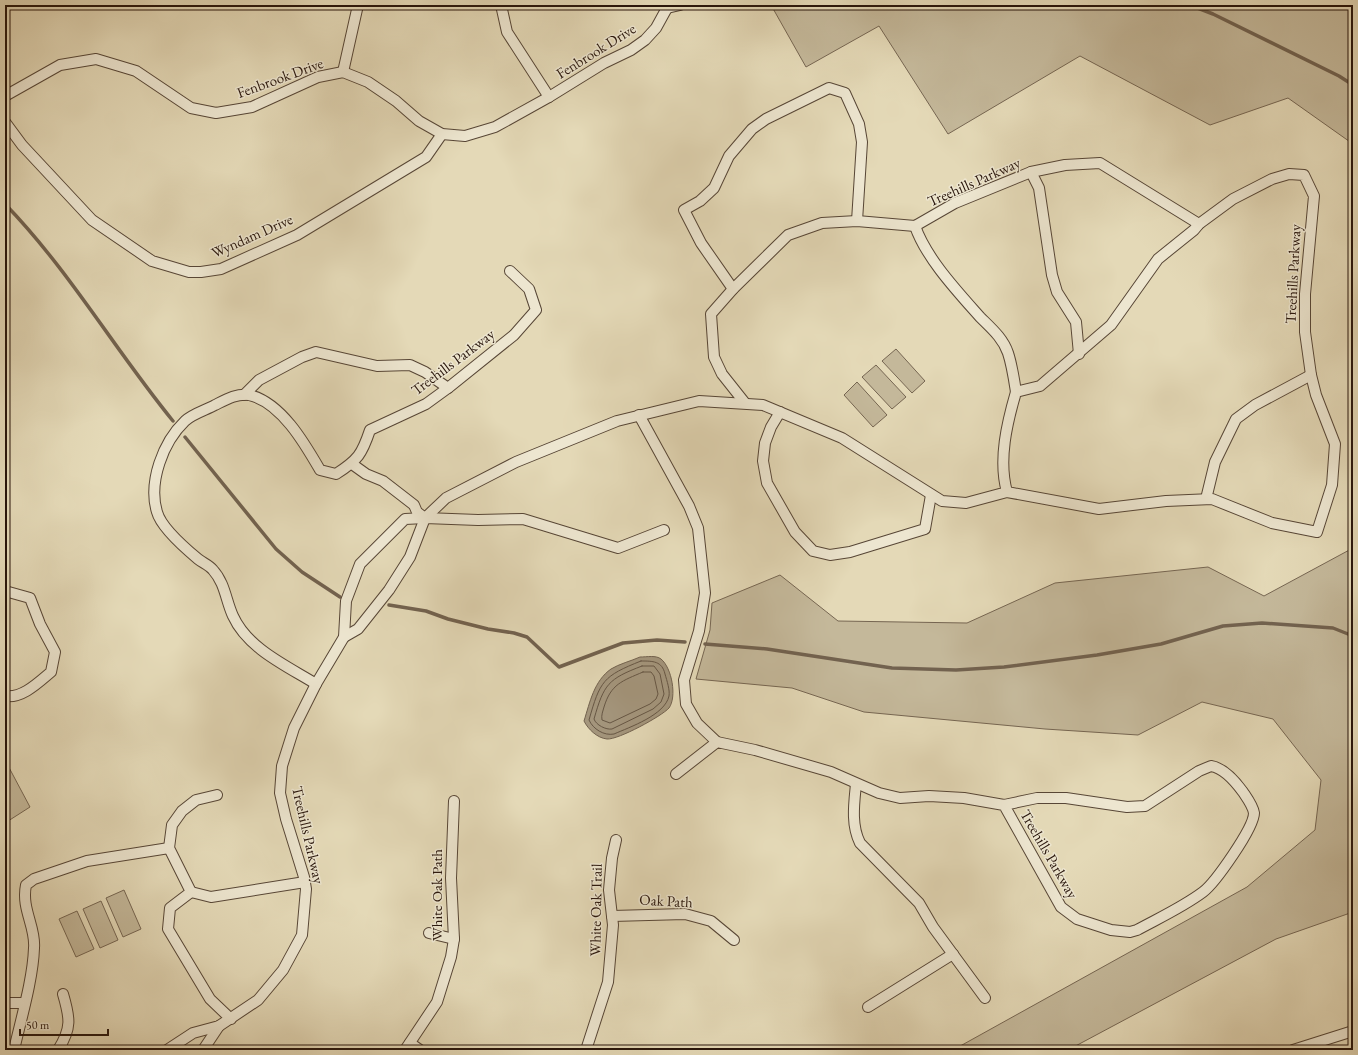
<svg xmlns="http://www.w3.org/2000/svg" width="1358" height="1055" font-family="'EB Garamond',serif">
  <rect width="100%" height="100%" fill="#e4d9b7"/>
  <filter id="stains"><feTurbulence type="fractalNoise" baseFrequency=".005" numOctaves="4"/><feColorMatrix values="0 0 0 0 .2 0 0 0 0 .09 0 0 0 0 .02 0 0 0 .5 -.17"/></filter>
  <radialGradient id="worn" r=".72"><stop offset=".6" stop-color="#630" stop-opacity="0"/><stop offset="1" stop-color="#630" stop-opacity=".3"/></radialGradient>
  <!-- green -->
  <g fill="#c4b89a" stroke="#766652">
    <path d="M771,5H1353V144L1288,98L1210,125L1080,56L948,134L879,26L806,67Z"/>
    <path d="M896,349L925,381L912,393L882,361Z"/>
    <path d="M876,365L906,397L892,409L862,377Z"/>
    <path d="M857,382L887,415L873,427L844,395Z"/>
    <path d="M1353,548V912L1276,939L1068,1050H953L1247,887L1315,830L1321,780L1273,719L1202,702L1138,735L1045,729L864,712L792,688L696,679L710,630L712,603L780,575L838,621L967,623L1055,583L1208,567L1264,596Z"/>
    <path d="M5,760L30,807L5,823Z"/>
    <path d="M124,890L141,929L123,937L106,898Z"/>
    <path d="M101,901L118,940L100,948L83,909Z"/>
    <path d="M77,911L94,949L76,957L59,919Z"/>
  </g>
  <!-- water -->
  <path fill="#a4967d" stroke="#72624f" d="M640,657C647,657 656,655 661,659C672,668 677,697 669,708C662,716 618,740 607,739C597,738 588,729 584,721C590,702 594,681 611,669C619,664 631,661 640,657Z"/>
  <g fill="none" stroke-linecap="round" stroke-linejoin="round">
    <!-- shore -->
    <g stroke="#665644" stroke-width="1">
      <path d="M641,661C653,661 662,661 665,674C667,681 670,690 669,696C665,715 630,727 614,734C604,736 593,729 589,720C600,681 603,676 641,661Z"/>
      <path d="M642,666H654L660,674L664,694L661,702L653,709L612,729C606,730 596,725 594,719C604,684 608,679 642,666Z"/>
      <path d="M643,672H651L654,676L658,694L656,699L650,704L610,723L602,720C601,715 603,711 604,707C611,684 622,681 643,672Z"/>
    </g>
    <!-- stream -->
    <g stroke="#72624f" stroke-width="3.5">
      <path d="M1190,5L1213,14L1339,76L1353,85"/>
      <path d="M5,204C69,270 115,350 173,421"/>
      <path d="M185,437L276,549L302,572L340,597"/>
      <path d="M389,605L426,611L448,619L488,629L514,633L527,637L559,667L623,643L657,640L685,642"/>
      <path d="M705,644L767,649L892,668L956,670L1004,667L1097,655L1161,644L1223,626L1262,623L1333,628L1353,636"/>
    </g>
    <defs>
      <g id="street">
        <path d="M501,5L507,32L549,97"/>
        <path d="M667,8L680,5"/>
        <path d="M343,72L358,5"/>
        <path d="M5,96L60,65L96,59L136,71L191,108L216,113L252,107L318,77L343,72L368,82L396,101L419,121L442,134L465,136L495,127L549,97L604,63L631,50L645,40L656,28L667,8V5"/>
        <path d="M5,122L22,145L92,220L152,261L189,272H201L221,269L297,235L426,157L442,134"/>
        <path d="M1031,172L1039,188L1052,275L1057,292L1076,322L1079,354"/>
        <path d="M915,226C926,258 957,291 980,317C991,328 1003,338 1008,353C1012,365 1014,379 1016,392"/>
        <path d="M733,289L701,243L684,210L700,201L714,188L729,156L752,129L766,119L829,88L845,93L859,124L862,142L857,221"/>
        <path d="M244,395L259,380L302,357L316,352L377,366L410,365L425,372L448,388"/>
        <path d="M745,403L722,374L714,357L711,314L733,289L788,235L822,223L857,221L915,226L955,203L1031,172L1065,165L1100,163L1199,224"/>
        <path d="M780,412L771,427L765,443L763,461L767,483L795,532L813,551L830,555L850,552L925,529L931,495"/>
        <path d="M639,415L689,506L698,528L705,593L699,631L684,680L686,704L697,723L717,742"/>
        <path d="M352,464L366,474L383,481L414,505L417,512L425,518"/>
        <path d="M1206,499L1215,462L1236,419L1255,405L1311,375"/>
        <path d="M5,591L30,598L40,624L55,652L51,672C39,682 22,699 5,696"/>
        <path d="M344,637L358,629L389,590L410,557L425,518L446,498L516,462L617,421L699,401L763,405L842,438L942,501L966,503L1007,492C998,460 1007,423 1016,392L1040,386L1111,325L1158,259L1194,230L1199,224L1233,199L1272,179L1289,174L1304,175L1314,196L1305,294V332L1311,375L1316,395L1335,444L1332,485L1317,532L1272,523L1212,499L1166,501L1099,509L1007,492"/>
        <path d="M316,684C287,666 248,649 233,616C226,601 225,583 213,570C209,565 203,563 198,559C186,549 161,527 157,512C148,482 163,442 185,421C192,414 206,410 215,405C225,400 237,393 249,395C281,402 305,444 320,470L336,474C358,460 362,454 370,430L426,404L448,388L514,335L536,310L529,289L510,271"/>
        <path d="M676,774L717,742L755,750L831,772L879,793L900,798L929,796L964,798L1004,805L1037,798H1066L1127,807L1145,806L1199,771L1211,766C1224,768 1235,781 1243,792C1247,798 1253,806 1254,813C1254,828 1215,883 1203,892C1183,907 1159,918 1137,930L1130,932L1111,930L1077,919L1061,907L1004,805"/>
        <path d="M856,784C854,804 851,825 860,843L919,903L933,927L985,998"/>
        <path d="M217,795L196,800L182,811L172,825L169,848L191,892L170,908L168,929L210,999L231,1019"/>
        <path d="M191,892L211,897L305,882"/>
        <path d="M612,916L685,914L711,921L734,940"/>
        <path d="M429,933L454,939"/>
        <path d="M5,1003H25"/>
        <path d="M868,1007L953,954"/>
        <path d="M410,1043L420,1050"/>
        <path d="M14,1050C21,1019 33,979 34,948C36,927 21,909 26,885L34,879L87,861L169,848"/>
        <path d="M58,1050C72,1028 70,1018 63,994"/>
        <path d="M167,1050L193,1033L219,1026L258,1000L283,970L302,935L306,889L304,877L286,819L280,793L282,766L294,728L316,684L344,637L346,601L360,564L405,519L425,518L478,520L523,519L618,548L664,530"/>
        <path d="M203,1050L219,1026"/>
        <path d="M405,1050L437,1002L451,957L454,939L451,878L454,801"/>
        <path d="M586,1050L608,982L613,925L609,890L612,858L616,840"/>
        <path d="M1293,1050L1353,1031"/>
      </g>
    </defs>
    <!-- street casing -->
    <use href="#street" stroke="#574636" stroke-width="12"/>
    <!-- street -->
    <use href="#street" stroke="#ede6d0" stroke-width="10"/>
  </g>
  <g text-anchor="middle" stroke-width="3" stroke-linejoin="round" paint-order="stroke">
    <!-- street labels -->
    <g font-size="15" fill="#28150b" stroke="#ede6d0">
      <text transform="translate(596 51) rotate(-32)" y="5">Fenbrook Drive</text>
      <text transform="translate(280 78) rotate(-20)" y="5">Fenbrook Drive</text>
      <text transform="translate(974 182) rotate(-24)" y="5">Treehills Parkway</text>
      <text transform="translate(252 236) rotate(-24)" y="5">Wyndam Drive</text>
      <text transform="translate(1293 274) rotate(-87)" y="5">Treehills Parkway</text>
      <text transform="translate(453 362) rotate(-37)" y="5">Treehills Parkway</text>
      <text transform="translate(308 835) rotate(77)" y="5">Treehills Parkway</text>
      <text transform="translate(1049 854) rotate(60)" y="5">Treehills Parkway</text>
      <text transform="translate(437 895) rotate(-90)" y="5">White Oak Path</text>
      <text transform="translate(666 901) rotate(3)" y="5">Oak Path</text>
      <text transform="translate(596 910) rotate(-89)" y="5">White Oak Trail</text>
    </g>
  </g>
  <!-- margin -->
  <rect width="1358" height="1055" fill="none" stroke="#e4d9b7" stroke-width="20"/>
  <rect x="6" y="6" width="1346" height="1043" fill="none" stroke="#28150b" stroke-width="2"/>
  <rect x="10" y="10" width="1338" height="1035" fill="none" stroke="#28150b"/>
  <!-- scale -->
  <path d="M20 1029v6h88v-6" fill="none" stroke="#28150b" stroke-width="2"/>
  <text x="26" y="1029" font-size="12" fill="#28150b" stroke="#ede6d0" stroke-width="3" paint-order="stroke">50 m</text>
  <rect width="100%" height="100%" filter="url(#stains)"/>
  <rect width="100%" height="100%" fill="url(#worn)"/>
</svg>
